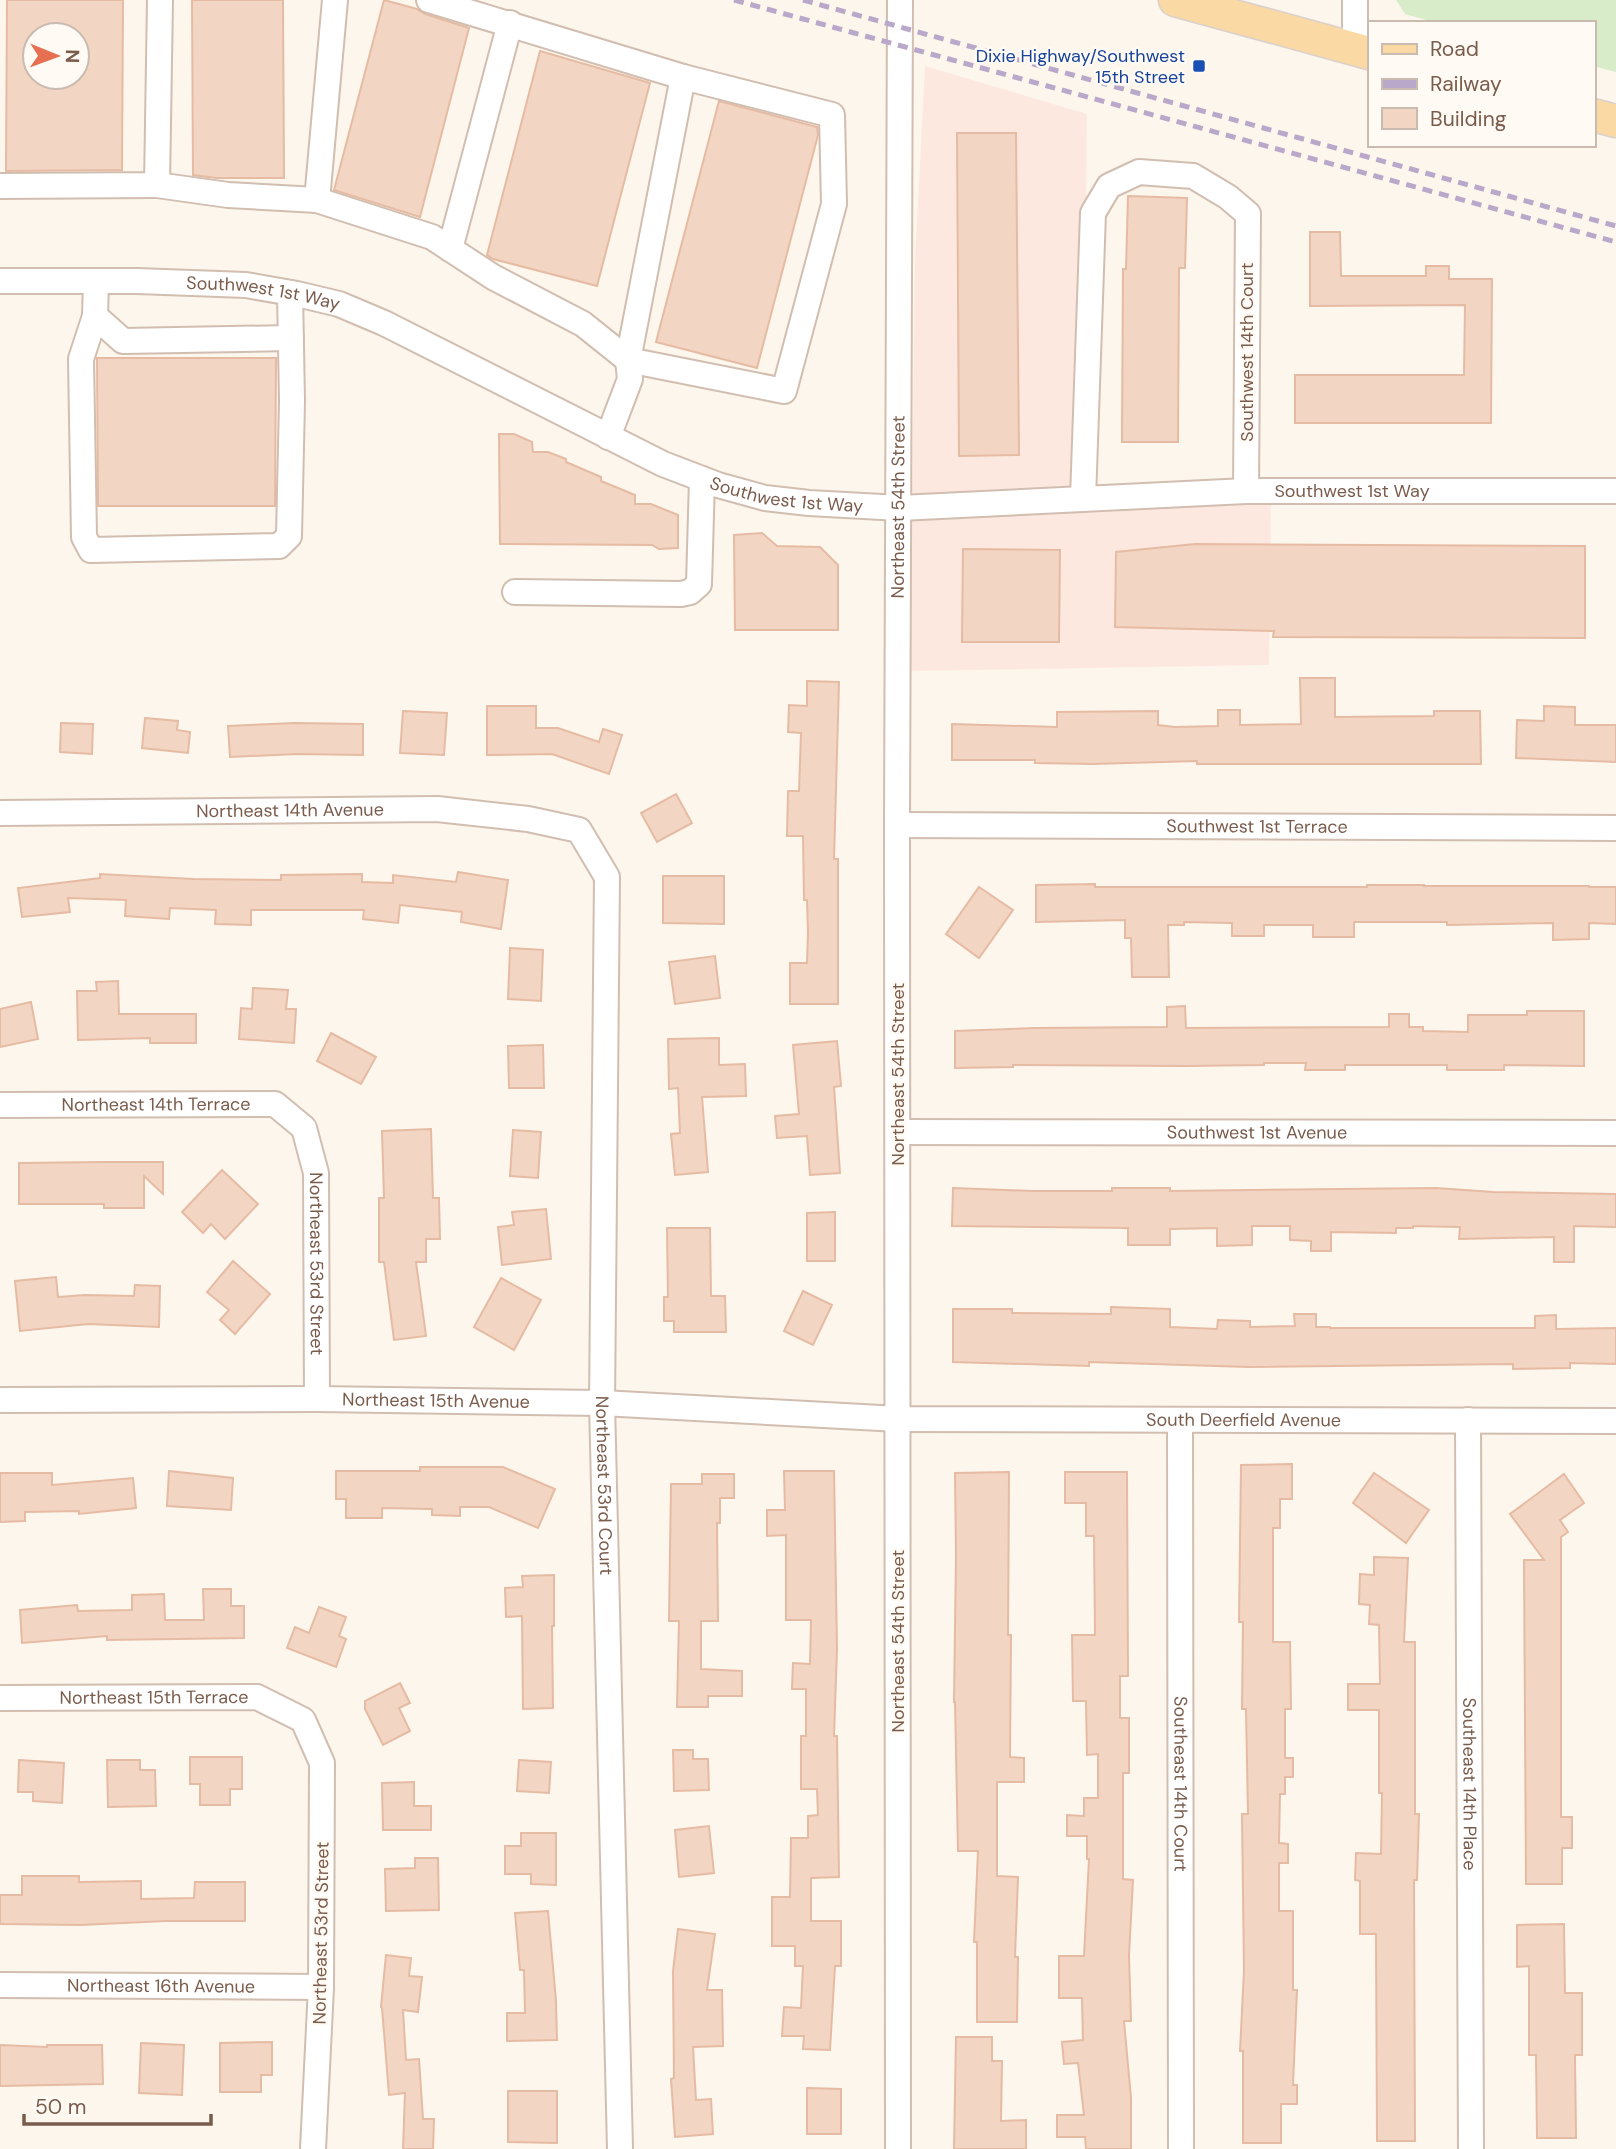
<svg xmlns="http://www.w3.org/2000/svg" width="1616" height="2149" font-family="'DM Sans',sans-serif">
  <rect width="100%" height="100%" fill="#fdf6ec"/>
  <!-- commercial -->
  <path fill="#fde8e0" d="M925,66L1087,114L1083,507L1271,498L1269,665L910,671L915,260Z"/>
  <!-- green -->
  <path fill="#d8ecc9" d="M1396,0H1616V72L1593,66V23H1437L1405,14Z"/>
  <!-- building -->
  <g fill="#f3d5c3" stroke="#e6bba3" stroke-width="2" fill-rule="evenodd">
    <path d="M7,0H123L122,170L6,171ZM35,35H77V77H35Z"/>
    <path d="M192,0H283L284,178H216L193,175Z"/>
    <path d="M384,0L417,9L425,14L469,28L420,217L334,190Z"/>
    <path d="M540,51L650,83L597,286L493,259L487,255Z"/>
    <path d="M719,101L817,127L818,135L757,368L656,342Z"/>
    <path d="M957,133H1016L1019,455L959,456Z"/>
    <path d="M1128,196L1187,198L1185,268H1179L1178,442H1122L1123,269H1126Z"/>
    <path d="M1310,232H1340L1341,276H1426V266H1449V279H1492L1491,423H1295V375H1464L1465,305L1310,306Z"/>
    <path d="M97,358H276L275,506H98Z"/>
    <path d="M499,434H514L532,442L533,452H548L566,459V462L601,477V481L635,495V504H651L678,515V548L659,549L652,545L500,544Z"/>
    <path d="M762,533L777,546L820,547L838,565V630H735L734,535Z"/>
    <path d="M1195,544L1585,546V638L1273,637L1274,631L1115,627L1116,552Z"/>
    <path d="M963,549L1060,550L1059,642H962Z"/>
    <path d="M1300,678H1335V717L1434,716V711H1480L1481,764H1197V761L1093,764L1035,763V760H952V724L1057,727V712L1158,711V725L1175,727L1218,726V710H1240V725L1301,724Z"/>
    <path d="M807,681L839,682L834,859H838V1004H790V963H807L808,933L807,900H804L803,836H787L788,791H799L801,733L788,732L789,705L807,706Z"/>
    <path d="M487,706H536V728H558L599,742L603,729L622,735L609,774L552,754L487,755Z"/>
    <path d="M1544,706L1575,707V725H1616V762L1516,758L1517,720L1544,721Z"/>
    <path d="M403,711L447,713L444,755L400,753Z"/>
    <path d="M145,718L178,721L177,730L190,732L188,753L142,748Z"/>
    <path d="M61,723L93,724L92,754L60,752Z"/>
    <path d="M294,723L363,724V755L297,754L230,757L228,726Z"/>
    <path d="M676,794L692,823L657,842L641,813Z"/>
    <path d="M458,872L508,880L501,929L461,922L462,912L400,905L398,923L363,919L364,910H251V925L215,924L216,910L170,908L169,919L125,916L126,900L68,898L70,912L22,917L18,888L100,878V874L193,879L281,880V875L362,874V882L393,883V875L456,882Z"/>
    <path d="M663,876H724V924L663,923Z"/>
    <path d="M1095,884V887H1367V885H1424V886H1589V887H1616V924L1589,923V939L1553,940V923L1447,925V922H1354V937H1313V925H1264V936H1232V923L1184,922V925H1168L1169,977H1132L1131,938H1125V920L1036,922V885Z"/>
    <path d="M979,887L1013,910L979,958L946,934Z"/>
    <path d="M510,948L543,950L541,1001L508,999Z"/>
    <path d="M715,956L720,998L675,1004L669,962Z"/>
    <path d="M118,981L119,1014H196V1043H150V1038L78,1040L77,991H97L96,982Z"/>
    <path d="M253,988L288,990L286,1009H296L294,1043L239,1039L241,1008L252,1009Z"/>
    <path d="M31,1002L38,1039L0,1047V1009Z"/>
    <path d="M1185,1006L1186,1028L1389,1027V1014H1409V1027H1423V1031L1468,1032V1015H1527V1011H1584V1066L1504,1065V1070H1447V1065H1345V1070H1305L1306,1063H1264V1065L1186,1066L1013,1065V1067L955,1068V1031L1035,1028L1167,1027V1007Z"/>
    <path d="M331,1033L376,1057L361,1084L317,1061Z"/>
    <path d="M719,1038V1065L745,1064L746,1096L702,1097L708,1172L675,1175L671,1134L680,1133L678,1088L669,1089L668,1039Z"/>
    <path d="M837,1041L841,1086L834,1087L840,1173L810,1175L807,1136L777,1138L775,1116L799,1114L793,1045Z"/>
    <path d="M543,1045L544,1088H509L508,1046Z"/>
    <path d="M431,1129L433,1198H439L440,1239H426V1262H416L426,1336L394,1340L384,1262H379V1198H384L382,1131Z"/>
    <path d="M513,1130L541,1132L538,1178L510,1176Z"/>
    <path d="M104,1162H163V1194L144,1176V1208H104V1204H19V1163Z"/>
    <path d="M222,1170L258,1204L225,1239L211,1224L203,1233L182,1212Z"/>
    <path d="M953,1188L1033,1191H1112V1188H1170V1191L1436,1188L1493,1192L1616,1194V1227L1574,1226V1262H1554V1237L1459,1239L1460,1227L1413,1226V1228H1396V1233L1331,1232V1251H1311V1241L1290,1240V1226H1252V1245L1217,1246V1228L1170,1229V1245H1128V1228L952,1226Z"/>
    <path d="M546,1209L551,1259L502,1265L498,1227L514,1225L512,1212Z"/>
    <path d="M835,1212V1261H807V1213Z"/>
    <path d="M667,1228H710L711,1296H725L726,1332H674V1321H664V1297H668Z"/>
    <path d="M233,1261L270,1294L235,1334L220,1320L229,1310L207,1292Z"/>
    <path d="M56,1277L58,1297L85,1295L134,1296L135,1285L160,1286L159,1327L88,1324L20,1331L15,1281Z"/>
    <path d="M501,1278L541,1300L514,1350L474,1327Z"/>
    <path d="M803,1291L832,1305L813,1345L784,1331Z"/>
    <path d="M1111,1307L1170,1309V1327L1217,1329L1218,1320L1250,1321V1327L1295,1326L1294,1314H1316V1327H1330V1328H1535V1316L1556,1315V1329L1616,1328V1364L1570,1363V1368L1513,1369V1364L1248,1367L1089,1362V1366L953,1362V1309H1012V1313L1111,1314Z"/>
    <path d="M1292,1464V1499H1280V1528H1273V1642H1290L1291,1709H1285V1758H1293V1777H1285V1794H1280L1279,1843L1288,1844V1863H1279V1911H1293V1990H1297L1293,2085H1297V2104H1281V2143H1243V2051H1240L1244,1971L1242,1814H1248L1246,1709H1242L1243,1622H1239L1241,1465Z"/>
    <path d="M420,1467H503L555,1489L538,1528L489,1507H460V1516L432,1515V1509L382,1508V1518H346V1499H336V1471H420Z"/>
    <path d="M169,1471L233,1478L231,1510L167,1506Z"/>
    <path d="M784,1471H834L837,1649L834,1736H837L839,1877L811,1878V1921H841V1966H835L830,2050L803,2049L804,2036H782L784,2007L801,2008L803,1966H795V1946H772V1897H790L791,1838H808V1816L818,1815L817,1789H801V1736H806V1689H792L793,1663L810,1664L811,1620H786V1535L767,1536V1510H785Z"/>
    <path d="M1009,1472L1008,1635H1011L1010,1757L1024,1758V1782H997V1876L1018,1877L1015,1957H1018L1017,2022H977V1942H974L978,1851H958L955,1702H954L956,1555L955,1473Z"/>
    <path d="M1065,1472H1127L1128,1676H1120V1718H1129V1773H1123V1879L1133,1880L1129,1956L1131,2021H1124L1131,2098V2149H1086L1085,2137H1057V2115H1084L1078,2063L1064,2064L1062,2042L1083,2040L1082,1998H1059V1956H1084L1089,1859H1087V1836H1067V1815L1084,1816V1798H1098V1754L1087,1755L1086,1701H1073L1072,1635H1095L1094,1536H1086V1503H1065Z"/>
    <path d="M0,1473H52V1485L133,1478L136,1508L79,1514V1511L25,1512V1521L0,1522Z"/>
    <path d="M1374,1473L1429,1510L1406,1543L1353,1503Z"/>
    <path d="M702,1474H734V1498H720V1523H717L718,1621H701V1669L742,1671V1696H708V1707H677L679,1621H669L671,1484H702Z"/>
    <path d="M1564,1474L1584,1503L1560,1520L1568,1532L1561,1537V1817H1572V1848H1562V1884H1526L1524,1560H1544L1510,1514Z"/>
    <path d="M1374,1557L1408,1558L1404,1642H1415V1814H1419L1417,1880H1414L1415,2141H1377L1376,1934H1360V1881L1355,1880L1356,1853L1381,1854L1382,1793H1379V1710H1348V1684H1380L1379,1625L1369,1624L1370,1605L1359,1604L1360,1574L1374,1575Z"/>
    <path d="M554,1575V1626H552L553,1708L523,1709L522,1616L506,1617L505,1588L523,1587L522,1576Z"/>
    <path d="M203,1589H231V1606H244V1638L107,1640V1636L22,1643L20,1610L77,1605L78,1611L132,1610V1595L164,1594L165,1620H204Z"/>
    <path d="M319,1607L346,1617L339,1636L346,1639L336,1667L287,1648L295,1627L309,1633Z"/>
    <path d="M400,1683L410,1703L399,1708L410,1731L383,1745L365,1709V1701Z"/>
    <path d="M673,1750H693V1759H708L709,1790L674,1791Z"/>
    <path d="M190,1757H242V1789H230V1805H200V1784H190Z"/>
    <path d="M19,1760L64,1763L62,1803L33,1801V1792H18Z"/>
    <path d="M107,1760H140V1770H155L156,1806L108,1807Z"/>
    <path d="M519,1760L551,1762L549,1793L517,1791Z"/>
    <path d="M414,1782V1806H431V1830H383L382,1783Z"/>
    <path d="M709,1826L714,1873L679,1877L675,1830Z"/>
    <path d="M521,1833H556V1885L531,1884V1874H505V1846H521Z"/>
    <path d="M415,1858H438L439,1910L386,1911L385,1869L415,1868Z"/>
    <path d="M22,1876H79V1882L141,1881V1899L194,1898L195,1882H245V1921H166L80,1925L0,1924V1895H22Z"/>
    <path d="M548,1911L556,2001L557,2040L507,2041V2013H525L524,1970H520L515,1913Z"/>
    <path d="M1564,1924L1565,1993H1582V2055H1575L1576,2138H1537L1536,2055H1529V1966L1517,1967V1925Z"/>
    <path d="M678,1929L715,1934L707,1990H722L723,2046L693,2047L696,2100L711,2099L713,2134L675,2137L671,2079L674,2078L673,1971Z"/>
    <path d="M386,1955L411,1958L409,1976L422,1977L418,2012L403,2010L406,2060L419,2059L423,2119H434L433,2149H403L405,2093L389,2095L382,2008L381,2007Z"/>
    <path d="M956,2037H992V2061H1002L1001,2121L1026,2120V2149H954Z"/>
    <path d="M272,2042V2075H261V2092H220V2043Z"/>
    <path d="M141,2043L184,2045L182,2095L139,2093Z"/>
    <path d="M0,2045L47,2047V2045H102L103,2084L0,2086Z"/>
    <path d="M807,2088L841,2089V2134H807Z"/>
    <path d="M508,2091H557V2143L508,2142Z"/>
  </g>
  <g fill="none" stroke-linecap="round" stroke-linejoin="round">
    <defs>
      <g id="minor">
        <path d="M429,0L683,77L832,115L834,204L784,391L628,360L630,379L608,437"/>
        <path d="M1355,49V0"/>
        <path d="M157,185L228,195L317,200L432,237L493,277L583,324L628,360L683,77"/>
        <path d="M0,186L157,185L160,0"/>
        <path d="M317,200L335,0"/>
        <path d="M450,249L510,23"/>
        <path id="s1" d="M0,281H137L246,285L297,294L339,304L384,323L663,464L718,485L765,498L809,503L900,508L1246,491H1616"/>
        <path d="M96,281L95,316L81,359L84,537L91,550L279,546L289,536L292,401L290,293"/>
        <path d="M95,316L123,341L291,338"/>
        <path d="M1083,499L1093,213L1109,186L1139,172L1193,176L1228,197L1248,214L1246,491"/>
        <path d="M515,592L681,594L690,592L699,584L702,479"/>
        <path id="s2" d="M0,813L437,809L528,819L579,830L607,877L602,1403L620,2149"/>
        <path id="s3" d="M897,825L1616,828"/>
        <path id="s4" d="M0,1105L275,1104L304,1128L316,1173L317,1399"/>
        <path id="s5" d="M898,1132L1616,1133"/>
        <path id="s6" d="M0,1400L317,1399L602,1403L899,1419L1616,1421"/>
        <path id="s7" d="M1180,1420L1181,2149"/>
        <path id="s8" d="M1468,1420L1471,2149"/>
        <path id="s9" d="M0,1698L257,1697L303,1720L322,1763L321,1987L313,2149"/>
        <path id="s10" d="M0,1985L321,1987"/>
        <path id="s11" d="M898,2149L897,825L900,0"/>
      </g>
      <g id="major">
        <path d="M1175,0L1369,53"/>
        <path d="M1593,115L1616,121"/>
      </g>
    </defs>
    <!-- minor casing -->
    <use href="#minor" stroke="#d1beb0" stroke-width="28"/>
    <!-- major casing -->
    <use href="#major" stroke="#dad1cd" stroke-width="35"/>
    <!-- minor -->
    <use href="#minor" stroke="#fff" stroke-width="24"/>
    <!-- major -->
    <use href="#major" stroke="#fbd9a5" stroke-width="32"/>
    <!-- rail -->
    <g stroke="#b9a8c9" stroke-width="5" stroke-dasharray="10 7" stroke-linecap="butt">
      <path d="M734,0L1616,242"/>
      <path d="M803,0L1616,226"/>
    </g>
  </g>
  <!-- markers -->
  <rect fill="#1a4fb4" stroke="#fffaf3" stroke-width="2.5" x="1192" y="59" width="14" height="14" rx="3.5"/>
  <g text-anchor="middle" stroke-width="5" stroke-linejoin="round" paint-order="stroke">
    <!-- transit labels -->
    <g font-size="18" fill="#164399" stroke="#fffaf3" text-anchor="end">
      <text x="1185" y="62">Dixie Highway/Southwest<tspan x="1185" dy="21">15th Street</tspan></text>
    </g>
    <!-- street labels -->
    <g font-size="18" fill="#7a5c4d" stroke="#fffaf3">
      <text dy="6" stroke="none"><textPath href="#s1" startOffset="264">Southwest 1st Way</textPath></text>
      <text transform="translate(1247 352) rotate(-90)" y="6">Southwest 14th Court</text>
      <text dy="6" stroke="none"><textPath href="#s1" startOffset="1398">Southwest 1st Way</textPath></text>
      <text dy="6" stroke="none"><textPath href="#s1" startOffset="831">Southwest 1st Way</textPath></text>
      <text dy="6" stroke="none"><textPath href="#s11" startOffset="1642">Northeast 54th Street</textPath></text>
      <text dy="6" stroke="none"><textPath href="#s2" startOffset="290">Northeast 14th Avenue</textPath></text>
      <text dy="6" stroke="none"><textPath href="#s3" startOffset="360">Southwest 1st Terrace</textPath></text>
      <text transform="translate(898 1074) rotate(-90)" y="6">Northeast 54th Street</text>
      <text dy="6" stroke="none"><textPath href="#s4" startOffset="156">Northeast 14th Terrace</textPath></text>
      <text dy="6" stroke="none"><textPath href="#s5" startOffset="359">Southwest 1st Avenue</textPath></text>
      <text dy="6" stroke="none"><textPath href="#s4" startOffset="450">Northeast 53rd Street</textPath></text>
      <text dy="6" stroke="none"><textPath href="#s6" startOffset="436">Northeast 15th Avenue</textPath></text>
      <text dy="6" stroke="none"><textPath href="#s6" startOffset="1244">South Deerfield Avenue</textPath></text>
      <text dy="6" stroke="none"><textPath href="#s2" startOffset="1244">Northeast 53rd Court</textPath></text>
      <text transform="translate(898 1641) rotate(-90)" y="6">Northeast 54th Street</text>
      <text dy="6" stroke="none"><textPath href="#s9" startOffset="154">Northeast 15th Terrace</textPath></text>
      <text dy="6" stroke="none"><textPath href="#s7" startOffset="364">Southeast 14th Court</textPath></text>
      <text dy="6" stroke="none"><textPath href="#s8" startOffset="364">Southeast 14th Place</textPath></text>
      <text transform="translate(321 1933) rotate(-89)" y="6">Northeast 53rd Street</text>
      <text dy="6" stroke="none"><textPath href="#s10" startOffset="161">Northeast 16th Avenue</textPath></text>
    </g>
  </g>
  <!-- legend -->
  <rect x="1368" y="21" width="228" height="126" fill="#fffaf3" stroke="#cabbb1" stroke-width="2"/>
  <rect x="1382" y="44" width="35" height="10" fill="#fbd9a5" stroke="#cabbb1" stroke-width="2"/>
  <text x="1430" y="56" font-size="21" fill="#7a5c4d">Road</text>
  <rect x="1382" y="79" width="35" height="10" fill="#b9a8c9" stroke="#cabbb1" stroke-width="2"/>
  <text x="1430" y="91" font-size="21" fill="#7a5c4d">Railway</text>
  <rect x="1382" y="108" width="35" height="21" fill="#f3d5c3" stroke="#cabbb1" stroke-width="2"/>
  <text x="1430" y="126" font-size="21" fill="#7a5c4d">Building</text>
  <!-- north arrow -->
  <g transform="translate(56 56) rotate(91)"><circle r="33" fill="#fffaf3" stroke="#cabbb1" stroke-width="2"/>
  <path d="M0-5L12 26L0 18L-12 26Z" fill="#e76f51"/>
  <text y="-10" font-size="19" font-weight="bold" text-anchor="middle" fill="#7a5c4d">N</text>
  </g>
  <!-- scale -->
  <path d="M24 2114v10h187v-10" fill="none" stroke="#7a5c4d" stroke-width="3.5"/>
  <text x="35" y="2114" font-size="21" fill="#7a5c4d" stroke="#fffaf3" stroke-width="5" paint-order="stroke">50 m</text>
</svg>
